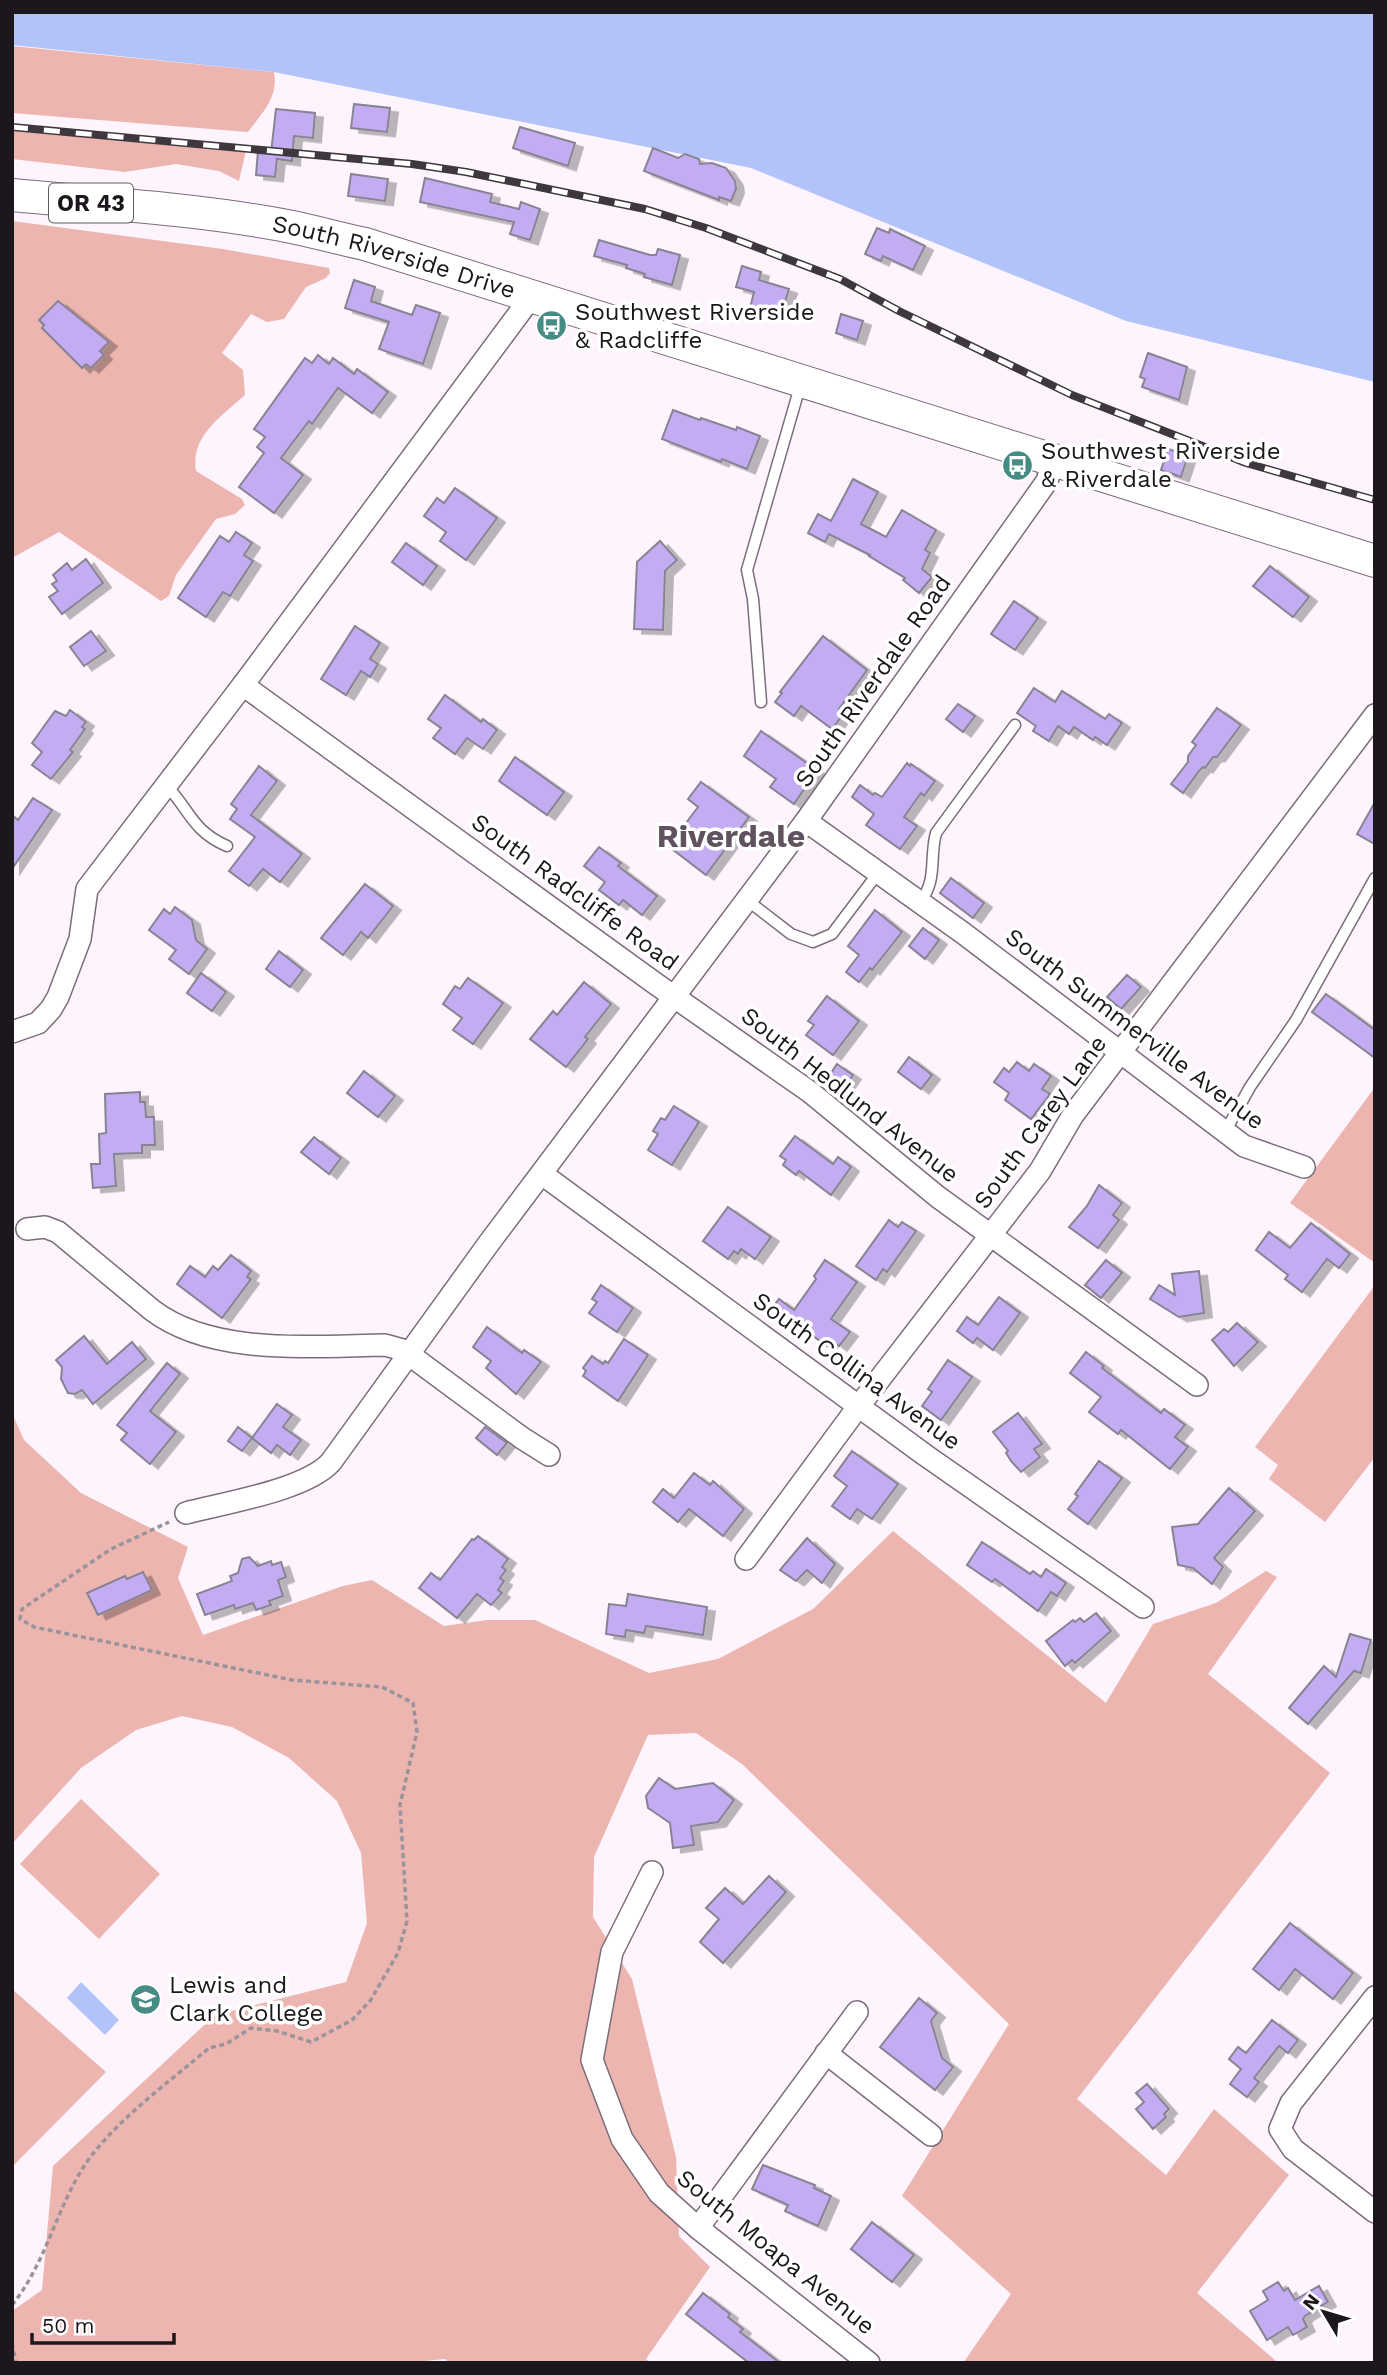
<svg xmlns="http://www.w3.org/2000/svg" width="1387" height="2375" font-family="'Work Sans',sans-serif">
  <defs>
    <filter id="shadow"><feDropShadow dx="8" dy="4.5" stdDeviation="0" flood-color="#0004"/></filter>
  </defs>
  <rect width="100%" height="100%" fill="#fef4fd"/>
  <!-- green -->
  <g fill="#edb5b0">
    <path d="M12,46L274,72C279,97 262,113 248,132L12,113Z"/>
    <path d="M12,130L246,150L239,181L219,171L176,164L125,172L12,159Z"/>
    <path d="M12,221L223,249L329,268L330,273L326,278L306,287L284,319L267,322L251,314L222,353L243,370L245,395C222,416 190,436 196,471L242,499L245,505L235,514L216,519L176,575L169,596L161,601L59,532L12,558Z"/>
    <path d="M1375,1087V1263L1290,1203Z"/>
    <path d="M1375,1285V1457L1325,1522L1269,1479L1278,1465L1255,1447Z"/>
    <path d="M12,1413L24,1440L81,1493L188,1547L178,1578L203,1635L343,1586L372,1580L444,1626L487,1620H535L649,1673L718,1659L813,1609L893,1531L1106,1703L1153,1624L1216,1603L1266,1571L1277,1577L1208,1674L1330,1773L1077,2099L1166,2175L1214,2109L1289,2175L1197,2293L1276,2361L1275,2363H963L1011,2294L902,2196L1009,2024L742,1764L696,1733L648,1735L594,1857L593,1917L632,1979L676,2157L679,2236L710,2267L646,2359L650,2363H449L445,2359L405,2363H12V2311L42,2290L53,2166L215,2015L346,1982L367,1923L361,1853L337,1801L289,1758L232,1727L182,1716L136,1730L81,1768L12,1844Z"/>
    <path d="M81,1799L160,1874L99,1939L20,1864Z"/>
    <path d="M12,1989L106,2072L12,2167Z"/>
  </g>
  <!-- water -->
  <g fill="#b2c3fa">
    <path d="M12,12H1375V382L1126,321L751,168L274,72L12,45Z"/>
    <path d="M81,1982L119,2020L105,2035L67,1998Z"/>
  </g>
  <!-- building -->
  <g fill="#c3acf2" stroke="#888393" stroke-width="2" filter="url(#shadow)">
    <path d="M354,104L390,108L387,132L351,128Z"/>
    <path d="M276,109L315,113L313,138L294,136L292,161L277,159L275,177L256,175L258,151L271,153Z"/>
    <path d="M520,127L575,143L568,166L513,148Z"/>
    <path d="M653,148L678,158L685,154L699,159L700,164L712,163L726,168L735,181L736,189L731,201L719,197V200L644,171Z"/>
    <path d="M351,174L388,179L385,201L348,196Z"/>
    <path d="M425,178L492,194L490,202L519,209L521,202L540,209L530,240L510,234L514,222L420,202Z"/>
    <path d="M877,228L889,233L890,229L925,246L913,270L883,256L881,261L865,254Z"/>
    <path d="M599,240L650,255H656L658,249L680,255L672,285L644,277L645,274L626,268L627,265L594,256Z"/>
    <path d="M742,266L761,272L759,280L789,289L781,315L750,308L754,292L736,287Z"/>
    <path d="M354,280L375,287L371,301L412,315L416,305L440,313L423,364L379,349L389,322L345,308Z"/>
    <path d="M58,301L109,342L100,351L104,355L91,368L86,364L82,368L42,328L44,325L39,320Z"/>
    <path d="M841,314L863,321L857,340L836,333Z"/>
    <path d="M1148,353L1187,367L1179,400L1142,387L1145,379L1140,377Z"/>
    <path d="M318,355L329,364L333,358L354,374L357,369L388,392L372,413L338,388L312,424L309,421L281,458L303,475L274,513L239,487L264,453L257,447L265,437L254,429L305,358L312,363Z"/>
    <path d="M673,410L700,420L701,418L736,430L737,427L760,436L747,469L722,459L721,462L662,439Z"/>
    <path d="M1168,449L1188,455L1181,477L1161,470Z"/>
    <path d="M853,479L878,492L861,524L886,537L902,510L936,530L925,550L930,553L922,569L932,577L919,593L903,580L905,578L869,556L870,555L829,534L825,542L808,533L818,514L831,521Z"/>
    <path d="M455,488L497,518L466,560L440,541L446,532L424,516L437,498L444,503Z"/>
    <path d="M236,532L252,543L244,555L253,561L230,596L223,592L206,617L178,598L220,536L229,542Z"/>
    <path d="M660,541L677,560L665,571L663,630L634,629L637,562Z"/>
    <path d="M406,543L437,566L423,585L392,562Z"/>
    <path d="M86,559L103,583L62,614L49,597L58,591L52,584L57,581L53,575L67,563L72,570Z"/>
    <path d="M1270,566L1309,597L1293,617L1253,586Z"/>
    <path d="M1014,601L1038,618L1015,650L991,634Z"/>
    <path d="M355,626L380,643L370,659L378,664L370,677L361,671L346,695L321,679Z"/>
    <path d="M91,631L106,651L84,666L70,647Z"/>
    <path d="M823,636L867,670L839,709L844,713L832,729L801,706L794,716L775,702L782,693L780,692Z"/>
    <path d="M1034,688L1055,702L1062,691L1105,719L1109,714L1122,723L1107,745L1095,737L1093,740L1074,727L1069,734L1058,726L1049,741L1033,731L1036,726L1017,713Z"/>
    <path d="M445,695L481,722L483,719L497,730L483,749L467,738L455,754L433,738L441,728L428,719Z"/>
    <path d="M958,704L975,716L963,732L946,719Z"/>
    <path d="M1217,708L1241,725L1217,757H1213L1205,768L1203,767L1199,771L1183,793L1171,784L1188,762V756L1196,745L1192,742Z"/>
    <path d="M70,710L86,722L82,727L85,729L70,750L73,752L51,779L32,765L42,752L32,743L55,711L66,716Z"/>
    <path d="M761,731L817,770L794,804L770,787L776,779L744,756Z"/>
    <path d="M515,757L564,792L547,815L499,781Z"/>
    <path d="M907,763L910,766L911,764L935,781L924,796L921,793L904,817L917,826L900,849L866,825L874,814L852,797L860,785L873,795L875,793L882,797Z"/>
    <path d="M259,766L277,781L251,815L302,854L280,882L263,869L249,886L229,871L255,837L230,819L237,809L231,804Z"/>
    <path d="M701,782L749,817L706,875L659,839L670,824L680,831L698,807L688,799Z"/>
    <path d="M33,798L52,810L12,869V815L18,820Z"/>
    <path d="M1375,802V844L1357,834Z"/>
    <path d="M599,847L621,863L618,866L657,896L642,915L623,900L619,905L599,890L605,882L584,866Z"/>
    <path d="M951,878L984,903L973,918L940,893Z"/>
    <path d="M365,884L393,906L368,938L361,932L343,955L321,938Z"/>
    <path d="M175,907L192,920L196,940L207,949L189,974L169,959L176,950L149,930L164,909L170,914Z"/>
    <path d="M875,910L902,932L872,970L870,968L859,982L846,972L859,955L848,946Z"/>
    <path d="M923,928L939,940L925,959L909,946Z"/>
    <path d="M279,951L303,970L290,987L266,969Z"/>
    <path d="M201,973L226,992L212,1011L187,993Z"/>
    <path d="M1127,975L1141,987L1121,1009L1107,997Z"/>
    <path d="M468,978L503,1003L473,1044L453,1030L462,1018L443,1004L455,986L460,989Z"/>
    <path d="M584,982L611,1004L585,1037L588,1039L566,1067L530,1039L553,1011L557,1015Z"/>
    <path d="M1326,994L1375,1030V1058L1312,1012Z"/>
    <path d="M827,996L859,1021L833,1055L806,1035L814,1025L808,1021Z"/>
    <path d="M909,1057L932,1075L921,1089L898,1072Z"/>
    <path d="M1017,1062L1029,1071L1034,1064L1051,1076L1042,1089L1050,1094L1031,1119L1005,1100L1009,1093L994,1082L1004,1068L1009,1072Z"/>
    <path d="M837,1064L853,1075L840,1093L825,1082Z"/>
    <path d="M364,1071L395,1096L378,1117L347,1093Z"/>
    <path d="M140,1092V1102H145L146,1117H154L155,1145H142V1153L114,1154L116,1186L93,1188L91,1164H100L99,1134L106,1133L105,1094Z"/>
    <path d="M674,1106L699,1122L672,1165L648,1150L658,1134L653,1131L661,1118L665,1120Z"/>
    <path d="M795,1136L833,1164L838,1157L851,1167L831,1195L799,1171L796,1175L783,1165L786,1160L780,1156Z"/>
    <path d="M314,1137L341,1158L329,1174L301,1152Z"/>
    <path d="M1099,1185L1122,1203L1113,1215L1119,1220L1098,1248L1069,1227L1087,1206Z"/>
    <path d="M728,1207L771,1237L755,1259L741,1249L738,1254L734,1251L728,1259L703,1241Z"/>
    <path d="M889,1220L898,1227L902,1222L916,1231L887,1272L883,1269L876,1280L856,1266Z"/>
    <path d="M1311,1223L1350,1254L1339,1268L1327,1259L1302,1292L1285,1279L1288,1275L1256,1250L1269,1232L1290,1248Z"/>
    <path d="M231,1255L251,1271L247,1277L251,1279L222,1318L177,1284L190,1266L205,1277L213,1266L218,1270Z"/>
    <path d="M825,1260L857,1282L831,1319L850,1332L839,1346L831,1340L827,1346L792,1321L789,1326L769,1312L779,1299L794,1310L816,1279L814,1276Z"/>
    <path d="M1106,1260L1122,1273L1101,1298L1085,1285Z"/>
    <path d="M1199,1271L1204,1313L1179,1317L1150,1299L1159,1285L1175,1295L1172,1274Z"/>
    <path d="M601,1285L633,1308L617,1332L589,1313L597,1302L592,1299Z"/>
    <path d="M999,1297L1020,1313L993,1350L977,1338L973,1343L957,1331L967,1317L978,1325Z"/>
    <path d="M1237,1323L1258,1342L1234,1366L1212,1340L1224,1329L1228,1332Z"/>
    <path d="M487,1327L522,1353L524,1350L541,1362L516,1394L486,1368L491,1361L473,1347Z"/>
    <path d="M84,1336L107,1364L132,1342L146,1359L93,1404L82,1390L75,1394L68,1393L61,1379L62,1367L56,1360Z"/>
    <path d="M624,1339L648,1355L618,1401L583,1376L586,1371L583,1368L592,1356L603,1364L605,1361L608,1363Z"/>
    <path d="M1086,1352L1104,1366L1102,1368L1161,1413L1164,1409L1185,1425L1175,1437L1188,1447L1170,1469L1121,1430L1118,1434L1089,1412L1101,1397L1070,1373Z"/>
    <path d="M948,1360L972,1377L941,1420L922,1406L932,1392L928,1389Z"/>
    <path d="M167,1363L180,1374L150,1411L176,1432L150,1464L121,1440L127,1433L117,1425Z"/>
    <path d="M277,1404L292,1415L283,1427L301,1440L290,1455L277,1445L271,1453L252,1438Z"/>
    <path d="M1018,1413L1042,1444L1034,1449L1040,1457L1021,1472L1011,1461L1006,1453L1008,1451L993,1432Z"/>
    <path d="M238,1427L252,1438L242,1451L228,1441Z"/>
    <path d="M485,1427L507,1443L497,1455L476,1438Z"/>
    <path d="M852,1451L898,1484L872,1519L857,1509L850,1519L832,1506L847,1486L834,1476Z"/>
    <path d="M1099,1461L1122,1478L1088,1524L1068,1509L1078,1496L1075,1494Z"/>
    <path d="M694,1473L710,1485L713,1481L744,1509L723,1536L689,1509L678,1522L653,1502L663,1489L674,1498Z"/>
    <path d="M1229,1488L1255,1511L1214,1558L1223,1567L1212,1584L1193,1568L1178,1565L1172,1527L1198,1524Z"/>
    <path d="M478,1536L508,1559L502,1567L506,1570L500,1578L504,1581L498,1590L502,1593L491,1605L477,1594L457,1618L419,1588L431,1573L440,1580L472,1539L474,1540Z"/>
    <path d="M807,1538L835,1564L822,1583L807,1570L796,1581L780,1570Z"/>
    <path d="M982,1542L1030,1574L1033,1571L1041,1577L1046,1569L1066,1583L1057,1596L1051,1592L1038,1611L995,1579L992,1582L967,1565Z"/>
    <path d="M249,1557L258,1566L271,1561L272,1565L281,1562L286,1577L278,1580L283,1596L269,1601L271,1605L256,1610L253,1603L235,1609L234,1605L205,1615L197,1594L232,1581L230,1576L238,1573L242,1559Z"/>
    <path d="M143,1572L152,1590L98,1615L87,1593L125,1576L127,1579Z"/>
    <path d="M628,1594L707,1607L703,1635L646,1626L644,1633L626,1630L625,1637L606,1634L609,1604L626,1606Z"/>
    <path d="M1096,1613L1111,1631L1075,1663L1072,1660L1065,1666L1046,1641L1073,1620L1075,1622L1080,1618L1084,1622Z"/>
    <path d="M1350,1634L1371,1640L1361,1673L1354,1671L1308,1724L1289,1708L1324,1666L1336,1677Z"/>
    <path d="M659,1778L675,1789L713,1783L734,1800L718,1822L691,1826L694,1845L673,1848L670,1823L648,1808L646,1796Z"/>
    <path d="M769,1876L786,1892L723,1963L700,1942L719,1919L706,1908L725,1888L743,1904Z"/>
    <path d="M1290,1923L1353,1973L1333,1999L1295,1969L1279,1990L1253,1969Z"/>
    <path d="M919,1998L937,2013L931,2021L942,2058L953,2067L935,2090L880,2047Z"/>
    <path d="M1272,2020L1298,2040L1288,2053L1279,2046L1254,2078L1259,2082L1247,2097L1230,2084L1241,2069L1229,2059L1238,2047L1246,2053Z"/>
    <path d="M1147,2084L1169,2109L1164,2114L1166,2117L1153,2129L1136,2109L1144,2102L1136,2093Z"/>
    <path d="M763,2165L815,2185L814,2188L831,2196L818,2226L785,2211L788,2205L752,2189Z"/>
    <path d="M872,2222L914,2255L892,2282L851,2249Z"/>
    <path d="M1278,2282L1284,2291L1288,2288L1295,2300L1319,2286L1328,2302L1305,2316L1303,2319L1307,2327L1293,2335L1288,2327L1267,2340L1250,2311L1268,2300L1263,2291Z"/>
    <path d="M703,2293L730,2314L728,2317L743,2329L740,2332L780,2363H749L686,2314Z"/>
  </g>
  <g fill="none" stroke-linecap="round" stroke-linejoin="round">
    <defs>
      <g id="service">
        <path d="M761,702L753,599L747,570L801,383"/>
        <path d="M166,785C190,810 192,831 227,846"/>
        <path d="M747,900L791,934L813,942L832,934L878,873"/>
        <path d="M920,903C938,878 929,859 936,833L1015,725"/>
        <path d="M1225,1132L1250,1087L1296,1020L1375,878"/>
      </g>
      <g id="minor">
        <path d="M532,296L243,685L656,984L810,1092L938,1197L1197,1385"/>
        <path d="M806,821L963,933L1244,1146L1304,1167"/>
        <path d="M12,1032L38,1023L51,1009L58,997L80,939L87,889L243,685"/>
        <path d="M542,1174L925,1455L1143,1607"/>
        <path d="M27,1229L45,1227L58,1232L152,1310C212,1356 312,1346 385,1345L403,1350L522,1438L549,1455"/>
        <path d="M186,1513C224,1503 306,1490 331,1462L489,1243L806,821L1047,481L1054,459"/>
        <path d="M746,1559L852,1415L1040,1171L1073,1115L1375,715"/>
        <path d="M652,1872L612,1952L592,2060L622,2139L659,2193L698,2228L869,2363"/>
        <path d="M1375,1997L1291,2103L1280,2129L1293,2149L1375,2212"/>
        <path d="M826,2053L931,2135"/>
        <path d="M698,2228L857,2012"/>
      </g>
      <g id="primary">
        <path id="s1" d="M12,195C105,204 200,209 292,227C316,232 341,239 365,244L1375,561"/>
      </g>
    </defs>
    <!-- service casing -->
    <use href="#service" stroke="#7b6d7a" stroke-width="13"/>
    <!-- minor casing -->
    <use href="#minor" stroke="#7b6d7a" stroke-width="24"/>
    <!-- primary casing -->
    <use href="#primary" stroke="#7b6d7a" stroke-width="34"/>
    <!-- path -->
    <g stroke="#9b939b" stroke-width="3.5" stroke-dasharray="5 3.5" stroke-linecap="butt">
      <path d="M12,2305C44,2266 55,2214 81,2171C108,2126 168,2083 209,2048L226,2044L251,2028L277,2031L311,2042L352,2020L370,2001L398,1953L407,1921L400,1805L417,1732L413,1703L382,1687L292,1680L34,1627L20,1619L22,1609L111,1549L169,1522"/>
      <path d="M12,2343L16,2363"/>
    </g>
    <!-- service -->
    <use href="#service" stroke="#fff" stroke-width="10"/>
    <!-- minor -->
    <use href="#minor" stroke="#fff" stroke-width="21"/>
    <!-- primary -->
    <use href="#primary" stroke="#fff" stroke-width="32"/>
    <defs>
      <path id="rail" d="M12,127L412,164L466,172L645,209L706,228L840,279L899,311L1072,395L1246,463L1375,500"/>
    </defs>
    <!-- rail casing -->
    <use href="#rail" stroke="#3e383e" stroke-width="8"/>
    <!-- rail -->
    <use href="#rail" stroke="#fff" stroke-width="5" stroke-dasharray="16" stroke-linecap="butt"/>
  </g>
  <!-- icons -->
  <defs>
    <symbol id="bus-disc" viewBox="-11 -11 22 22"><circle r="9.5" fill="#468c84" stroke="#fff"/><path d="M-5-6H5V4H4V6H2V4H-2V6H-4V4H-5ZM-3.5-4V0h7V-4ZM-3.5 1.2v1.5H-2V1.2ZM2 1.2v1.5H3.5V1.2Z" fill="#fff"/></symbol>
    <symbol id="university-disc" viewBox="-11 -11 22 22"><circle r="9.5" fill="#468c84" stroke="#fff"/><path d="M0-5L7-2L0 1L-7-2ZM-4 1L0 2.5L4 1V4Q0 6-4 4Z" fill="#fff"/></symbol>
  </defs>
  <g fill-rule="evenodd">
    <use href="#bus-disc" x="534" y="308" width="35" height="35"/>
    <use href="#bus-disc" x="1000" y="448" width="35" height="35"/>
    <use href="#university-disc" x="128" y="1982" width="35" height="35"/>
  </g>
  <g text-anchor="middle" stroke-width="7" stroke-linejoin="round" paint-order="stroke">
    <!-- shield labels -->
    <rect fill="#fff" stroke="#605d60" stroke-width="2" x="49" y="183.5" width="84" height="39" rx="5"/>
    <g font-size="23" font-weight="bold" fill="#1c171c">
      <text x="91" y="211">OR 43</text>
    </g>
    <!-- street labels -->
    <g font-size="24" fill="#1c171c" stroke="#fff">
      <text dy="8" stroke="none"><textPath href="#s1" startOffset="388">South Riverside Drive</textPath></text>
      <text transform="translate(873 681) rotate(-55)" y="8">South Riverdale Road</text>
      <text transform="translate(575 892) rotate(36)" y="8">South Radcliffe Road</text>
      <text transform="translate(1135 1029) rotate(37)" y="8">South Summerville Avenue</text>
      <text transform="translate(850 1095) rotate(38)" y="8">South Hedlund Avenue</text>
      <text transform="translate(1040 1122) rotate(-54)" y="8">South Carey Lane</text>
      <text transform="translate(857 1371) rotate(36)" y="8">South Collina Avenue</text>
      <text transform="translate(776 2252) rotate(39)" y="8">South Moapa Avenue</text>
    </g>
    <!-- poi labels -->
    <g font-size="24" fill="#1c171c" stroke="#fff" text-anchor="start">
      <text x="575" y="320">Southwest Riverside<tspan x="575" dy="28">&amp; Radcliffe</tspan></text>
      <text x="1041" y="459">Southwest Riverside<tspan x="1041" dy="28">&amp; Riverdale</tspan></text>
      <text x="169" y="1993">Lewis and<tspan x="169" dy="28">Clark College</tspan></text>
    </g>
    <!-- district labels -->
    <g font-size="32" font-weight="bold" fill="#60535f" stroke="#fff">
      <text x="731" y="847">Riverdale</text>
    </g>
  </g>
  <!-- border -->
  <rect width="1387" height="2375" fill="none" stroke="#1c171c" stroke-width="28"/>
  <!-- north arrow -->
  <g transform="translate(1324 2312) rotate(308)" stroke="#ffffff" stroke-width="5" paint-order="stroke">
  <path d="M0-5L12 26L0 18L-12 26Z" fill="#1c171c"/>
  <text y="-10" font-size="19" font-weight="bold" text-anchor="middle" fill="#1c171c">N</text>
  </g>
  <!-- scale -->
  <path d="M32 2333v10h142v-10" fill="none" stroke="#1c171c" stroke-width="3.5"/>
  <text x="42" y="2333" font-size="21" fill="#1c171c" stroke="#ffffff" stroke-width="5" paint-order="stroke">50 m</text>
</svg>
